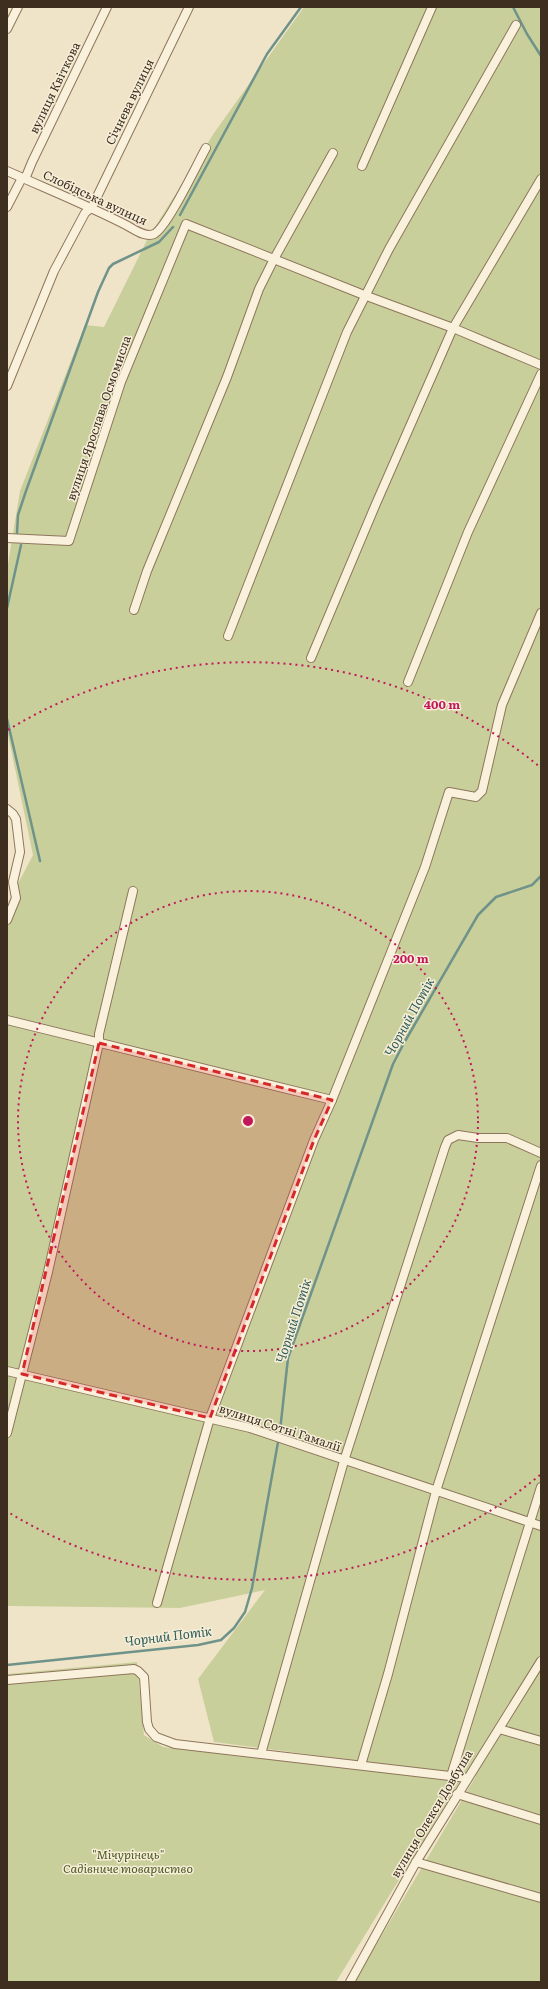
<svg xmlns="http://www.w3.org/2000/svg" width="548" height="1989" font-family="Literata,serif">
  <rect width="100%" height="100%" fill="#f0e4c8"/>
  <!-- green -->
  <g fill="#c9cf9b">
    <path d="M304,7H541V1982H354L476,1776L214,1742L198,1679L265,1590L180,1608L7,1606V914L11,897L33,855L7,730V570L20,491L85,325L104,327L148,238L214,133Z"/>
    <path d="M137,1662L144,1735L163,1747L460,1781L336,1982H7V1674Z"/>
  </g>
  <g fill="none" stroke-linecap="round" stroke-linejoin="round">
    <!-- stream -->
    <g stroke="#6f938a" stroke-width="2.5">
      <path d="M513,7L527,34L541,56"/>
      <path d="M180,215L267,54L301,7"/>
      <path d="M17,533L18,515L26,491L98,292L109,268L113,264L159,242L173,227"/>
      <path d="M7,608L21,545"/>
      <path d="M7,719L40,861"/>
      <path d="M7,1665L198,1645L221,1640L234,1628L245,1612L252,1588L280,1431L288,1358L393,1064L404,1043L478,915L496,897L532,885L541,876"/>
    </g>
    <defs>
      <g id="street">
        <path d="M7,29L18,7"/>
        <path d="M362,166L432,7"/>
        <path d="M7,171C47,189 87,205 126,225C134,229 145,238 154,234C167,228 197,164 206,148"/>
        <path d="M25,179L32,162L107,7"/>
        <path d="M7,207L22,178"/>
        <path d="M7,386L54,271L85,213L92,207L189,7"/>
        <path d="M7,538L69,541L121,382L186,224L364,295L453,328L541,365"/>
        <path d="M134,610L147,571L227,377L259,289L274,259L333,153"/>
        <path d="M228,636L347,332L389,249L516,25"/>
        <path d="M311,658L375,506L453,328L541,179"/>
        <path d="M408,682L468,532L541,374"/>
        <path d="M7,809L13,814L16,819L20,852L13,882L16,898L7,920"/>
        <path d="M7,1020L332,1100"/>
        <path d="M7,1371L250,1428L541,1526"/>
        <path d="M7,1433L48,1272L99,1043V1034L133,891"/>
        <path d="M157,1603L210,1418L314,1140L332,1100L425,867L449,792L476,797L482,791L502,705L541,613"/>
        <path d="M7,1680L134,1669L138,1671L144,1677L147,1722L149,1729L156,1737L175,1744L261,1754"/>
        <path d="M499,1729L541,1741"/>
        <path d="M361,1765L388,1674L436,1491L541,1165"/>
        <path d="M451,1776L541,1487"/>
        <path d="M467,1778L261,1754L344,1461L445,1147L448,1140L458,1135L478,1138H507L541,1153"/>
        <path d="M457,1794L541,1820"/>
        <path d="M416,1862L541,1898"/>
        <path d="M350,1982L416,1862L541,1661"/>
      </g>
    </defs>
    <!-- street casing -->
    <use href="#street" stroke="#8d765c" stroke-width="10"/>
    <!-- street -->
    <use href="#street" stroke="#faf1dc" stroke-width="8"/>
  </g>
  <!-- marked area -->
  <path fill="#d62828" fill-opacity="0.2" stroke="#d62828" stroke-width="3" stroke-dasharray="8 5" stroke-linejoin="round" d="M99,1043L332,1100L314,1140L210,1418L22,1374Z"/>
  <!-- distance rings -->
  <g fill="none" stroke="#c2185b" stroke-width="2" stroke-dasharray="2 4">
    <circle cx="248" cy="1121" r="230"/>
    <path d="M540 1475A459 459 0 0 1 8 1512M8 730A459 459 0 0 1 540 767"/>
  </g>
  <g text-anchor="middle" stroke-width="3" stroke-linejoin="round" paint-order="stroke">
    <!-- street labels -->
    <g font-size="12" fill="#3d2e20" stroke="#f7eed8">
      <text transform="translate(55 88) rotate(-64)" y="4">вулиця Квіткова</text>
      <text transform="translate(130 102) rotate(-64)" y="4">Січнева вулиця</text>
      <text transform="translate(95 198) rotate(25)" y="4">Слобідська вулиця</text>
      <text transform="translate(99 418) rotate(-71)" y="4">вулиця Ярослава Осмомисла</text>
      <text transform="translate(280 1428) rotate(18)" y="4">вулиця Сотні Гамалії</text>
      <text transform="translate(432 1814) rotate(-59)" y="4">вулиця Олекси Довбуша</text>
    </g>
    <!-- park labels -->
    <g font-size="12" font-style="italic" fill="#4d5a26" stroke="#f7eed8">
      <text x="128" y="1859">"Мічурінець"<tspan x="128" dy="14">Садівниче товариство</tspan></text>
    </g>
    <!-- water labels -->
    <g font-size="13" font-style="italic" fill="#2f5d5a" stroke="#f7eed8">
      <text transform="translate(409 1017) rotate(-61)" y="5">Чорний Потік</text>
      <text transform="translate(293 1321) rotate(-72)" y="5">Чорний Потік</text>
      <text transform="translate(168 1636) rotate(-7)" y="5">Чорний Потік</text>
    </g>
  </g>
  <circle cx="248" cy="1121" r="6" fill="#c2185b" stroke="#f7eed8" stroke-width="2"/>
  <g font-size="12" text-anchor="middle" font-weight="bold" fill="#c2185b" stroke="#f7eed8" stroke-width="3" stroke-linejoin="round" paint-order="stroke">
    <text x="442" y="709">400 m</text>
    <text x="411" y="963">200 m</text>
  </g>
  <!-- border -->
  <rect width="548" height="1989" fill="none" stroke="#3d2e20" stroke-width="16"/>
</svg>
